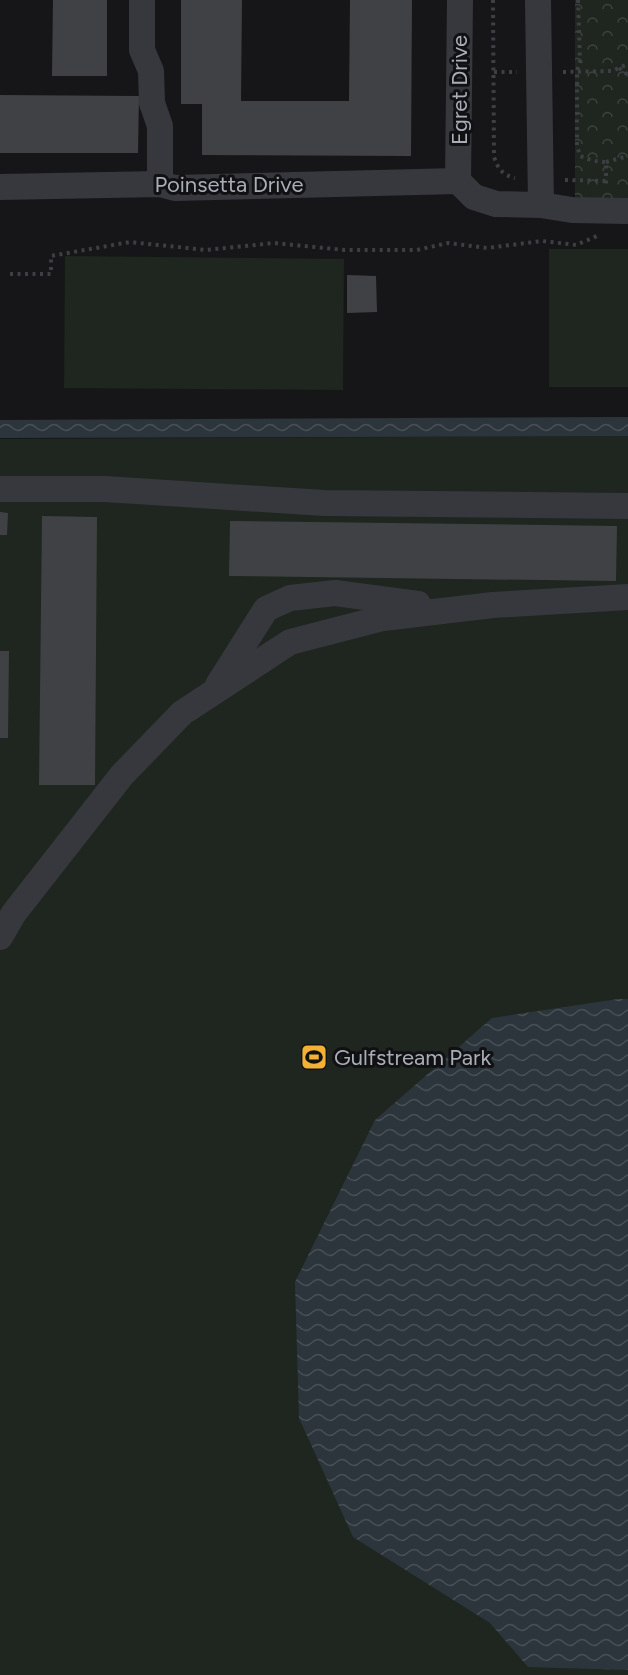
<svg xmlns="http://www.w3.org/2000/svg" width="628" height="1675" font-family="Figtree,sans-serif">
  <defs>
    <pattern id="park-crowns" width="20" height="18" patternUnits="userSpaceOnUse" patternTransform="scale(1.5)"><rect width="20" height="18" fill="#1e261f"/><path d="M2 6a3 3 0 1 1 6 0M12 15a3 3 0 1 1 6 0" fill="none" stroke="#3c433d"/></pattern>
    <pattern id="water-waves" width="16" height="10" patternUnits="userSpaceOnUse" patternTransform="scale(1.5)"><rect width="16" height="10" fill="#2c353c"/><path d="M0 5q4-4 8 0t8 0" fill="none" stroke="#485056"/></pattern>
  </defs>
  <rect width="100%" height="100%" fill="#161618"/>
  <!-- park -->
  <rect fill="url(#park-crowns)" x="575" y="0" width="53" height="199"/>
  <!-- pitch -->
  <g fill="#1e261f">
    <rect x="549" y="249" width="79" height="138"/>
    <path d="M65,256L344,259L343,390L64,388Z"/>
    <path d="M628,436V1675H0V439Z"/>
  </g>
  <!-- water -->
  <g fill="url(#water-waves)">
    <path d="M628,417V436L0,438V420Z"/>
    <path d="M618,999H628V1670L528,1667L490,1623L353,1537L299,1418L295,1282L375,1120L492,1018Z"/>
  </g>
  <!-- building -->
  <g fill="#404145">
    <path d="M53,0H107V76H52Z"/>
    <path d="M181,0H242L241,101H349L350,0H412L411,156L202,155V104H181Z"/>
    <path d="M0,95L139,96L138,153H0Z"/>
    <path d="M347,275L376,276L377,312L347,313Z"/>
    <path d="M0,512L8,513L7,535H0Z"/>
    <path d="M42,516L97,517L95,785H39Z"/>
    <path d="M230,521L617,526L616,581L229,576Z"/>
    <path d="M0,651H9L8,738H0Z"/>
  </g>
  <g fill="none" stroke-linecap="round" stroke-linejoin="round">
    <!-- path -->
    <g stroke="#3d3f44" stroke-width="4" stroke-dasharray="3 4.5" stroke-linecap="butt">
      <path d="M493,0L494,157C498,169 503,175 515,178"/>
      <path d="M578,0L580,61L577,71V146L580,156L593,161L606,162V187"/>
      <path d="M619,68L628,75"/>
      <path d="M494,72H517"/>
      <path d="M563,72L612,71L628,64"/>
      <path d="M606,162L628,156"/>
      <path d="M565,180L606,181"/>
      <path d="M10,274H51V256L130,242L206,250L274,243L344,250H417L448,243L487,248L542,241L576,245L597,236"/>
    </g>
    <!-- minor -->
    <g stroke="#37383d" stroke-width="26">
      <path d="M142,0V50L151,71L152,103L160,126V184"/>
      <path d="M458,181L474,197L496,204L541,205L538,0"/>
      <path d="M458,181L460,0"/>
      <path d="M0,187L160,184L175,188L458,181"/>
      <path d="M541,205L572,210L628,211"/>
      <path d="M0,489H105L324,503L628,506"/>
      <path d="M218,685L266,609L290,598L335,593L418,604"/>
      <path d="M0,937L14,913L122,775L182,713L290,642L383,618L493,605L628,597"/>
    </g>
  </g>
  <!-- icons -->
  <defs>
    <symbol id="stadium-square" viewBox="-11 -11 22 22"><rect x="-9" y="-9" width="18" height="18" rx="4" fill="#f2b134" stroke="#111113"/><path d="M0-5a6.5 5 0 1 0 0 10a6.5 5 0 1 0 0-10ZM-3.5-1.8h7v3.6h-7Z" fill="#111"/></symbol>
  </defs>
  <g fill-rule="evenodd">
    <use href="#stadium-square" x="299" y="1042" width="30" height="30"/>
  </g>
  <g text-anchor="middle" stroke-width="6" stroke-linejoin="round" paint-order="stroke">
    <!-- street labels -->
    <g font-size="22" fill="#a8adb8" stroke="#111113">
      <text transform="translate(459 90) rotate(-90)" y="8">Egret Drive</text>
      <text x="229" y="192">Poinsetta Drive</text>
    </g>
    <!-- poi labels -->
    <g font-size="22" fill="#a8adb8" stroke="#111113" text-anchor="start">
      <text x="334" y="1065">Gulfstream Park</text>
    </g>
  </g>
</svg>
